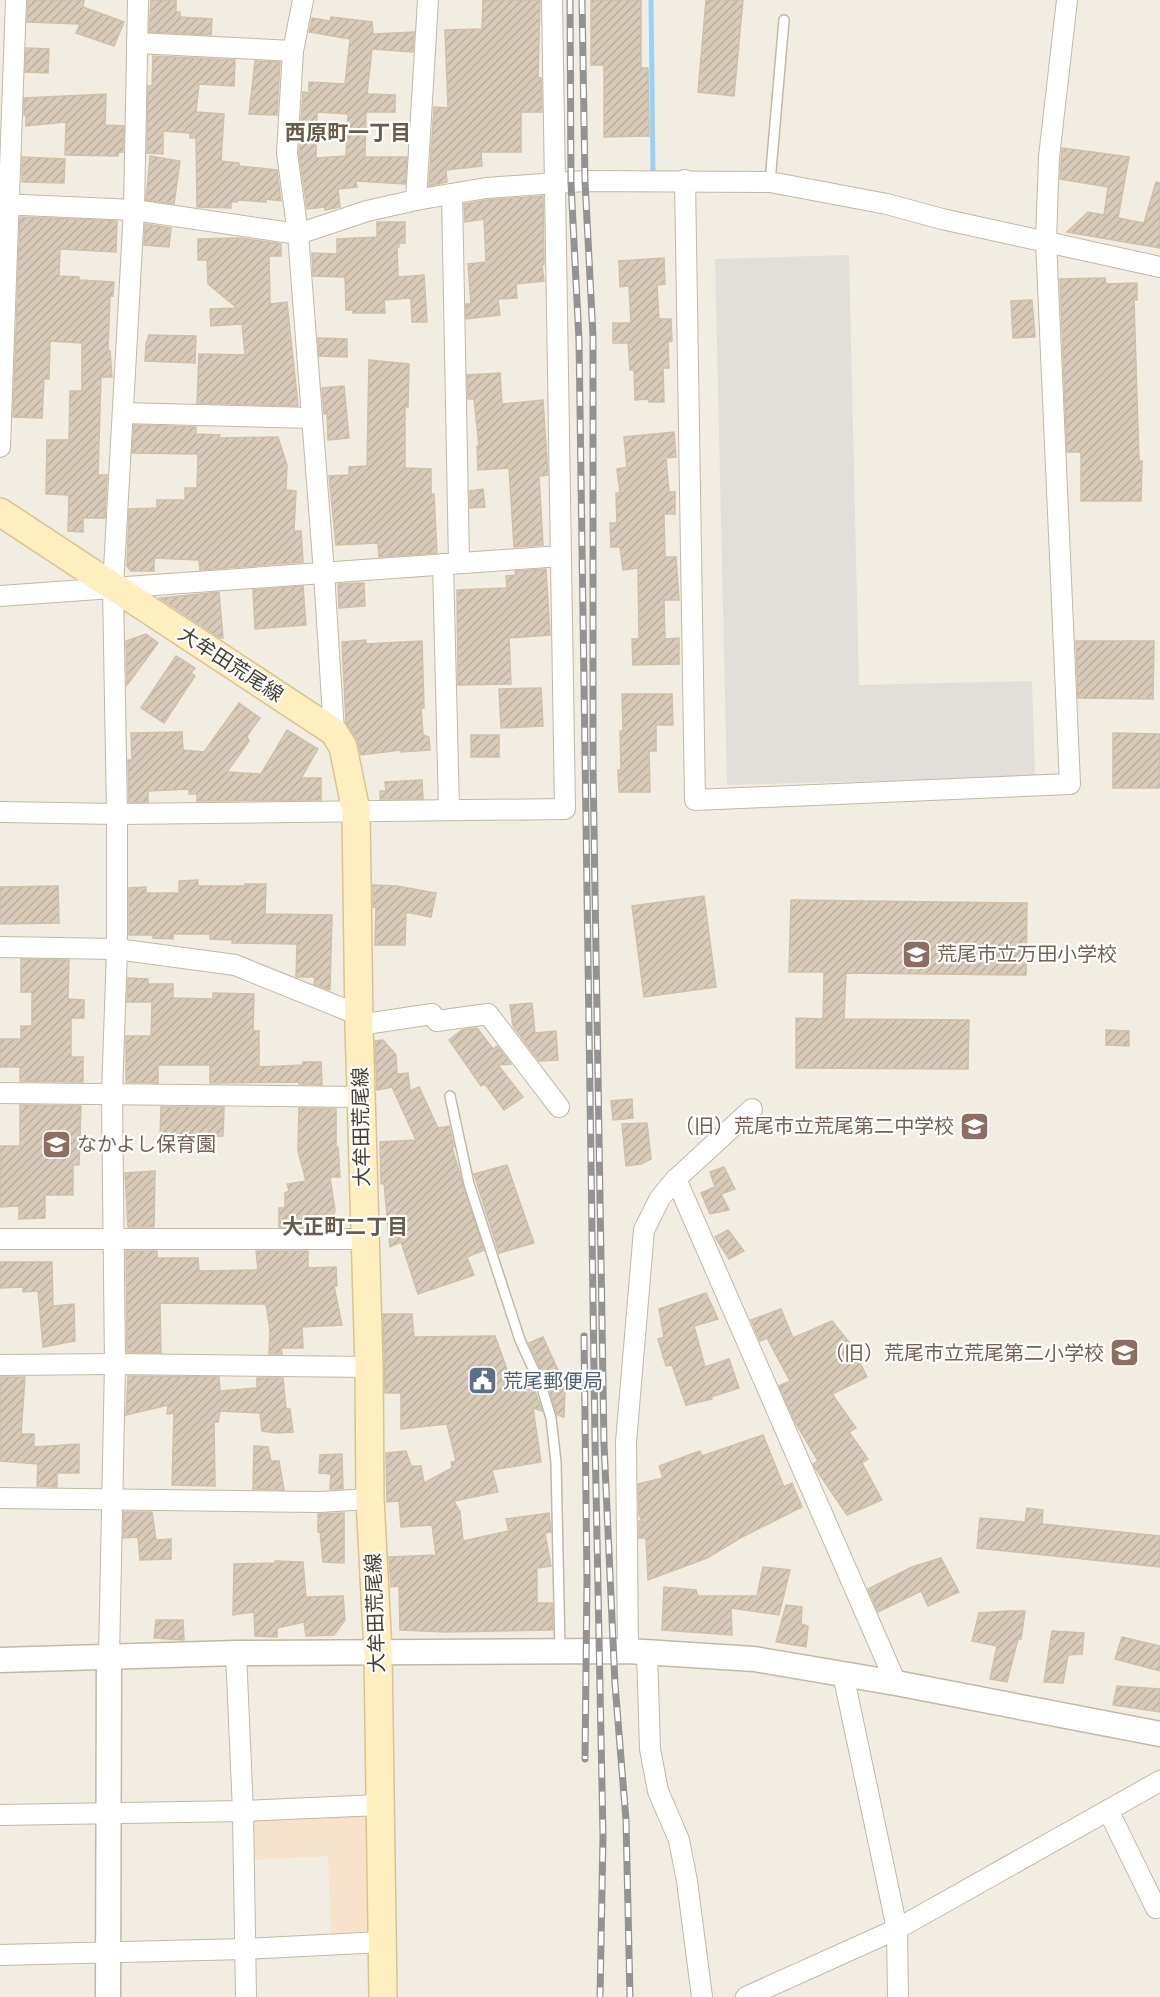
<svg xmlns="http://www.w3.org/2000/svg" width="1160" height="1997" font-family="Cabin,'Noto Sans JP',sans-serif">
  <defs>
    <pattern id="building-hatch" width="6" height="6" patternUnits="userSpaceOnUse" patternTransform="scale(1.5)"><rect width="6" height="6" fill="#d8cbba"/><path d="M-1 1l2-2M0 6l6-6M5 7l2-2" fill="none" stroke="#bbafa0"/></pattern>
  </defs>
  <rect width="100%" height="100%" fill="#f2ede2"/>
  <!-- commercial -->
  <path fill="#f7e3cb" d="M374,1811L376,1936L331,1938L328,1856L253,1860L251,1816Z"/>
  <!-- parking -->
  <path fill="#e2dfdb" d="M849,255L859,685L1032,681L1035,777L727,785L715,259Z"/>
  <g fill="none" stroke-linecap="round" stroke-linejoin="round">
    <!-- stream -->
    <path stroke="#99d1f4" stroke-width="5" d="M651,0L653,171"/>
  </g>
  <!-- building -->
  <g fill="url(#building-hatch)" stroke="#d0c0aa" stroke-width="1.5" fill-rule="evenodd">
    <path d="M28,0H84L83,7L124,22L114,46L76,33L80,24L27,22Z"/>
    <path d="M151,0H176V12H180V17L212,19L211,35L149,32Z"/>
    <path d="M483,0H540L538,78H541L542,112H521V152H481L482,166L446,170L447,182L429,186L434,107L448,108L445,30L482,29Z"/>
    <path d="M591,0H641V68H648L649,136L604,137V65H591Z"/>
    <path d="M706,0H743L734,96L698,92Z"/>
    <path d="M331,17L372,22L373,34L414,32L413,52L372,49L367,94L395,95V112H366L365,157H407L405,184L356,181L357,187L338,189L340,207L325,210V207L307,209L299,153L303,92L309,93V82L345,84L350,39L309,32L312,18L330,21ZM317,112L348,114L346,156L316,158Z"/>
    <path d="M26,48L49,49L48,73L25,72Z"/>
    <path d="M153,56L235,60L234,86L199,84L196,112L224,114L221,161L239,163V166L277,170L281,201L266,199V202L237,200V202H231V208L197,207L196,138H190V133L163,131V154L147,153L148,86H152Z"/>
    <path d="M255,61L280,62L277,115L249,114Z"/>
    <path d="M106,94L105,125L124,126L123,152H119L118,156L65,155L66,122L26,126V115H24V98Z"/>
    <path d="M1062,148L1129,157L1118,218L1144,223L1156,182L1160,183V248L1067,232L1088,212L1104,215L1108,187L1060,179Z"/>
    <path d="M150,156L180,161L174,204L146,200Z"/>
    <path d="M22,157L65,159L64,183L22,182Z"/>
    <path d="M543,196L544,264L542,265L544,281L516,284L517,298L498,299L500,315L466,319V304H471L468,264L486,262L484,219L465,222L464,204L487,200Z"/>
    <path d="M20,217L117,221L116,252L60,249L59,276L79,277V280L114,282L113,296H110L108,351H110L112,377H101L98,475H107L105,518H83V532L68,531L69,495L46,494L47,440H69L70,391H82V343L50,341L49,379H44L42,418L13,417Z"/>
    <path d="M377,222H405V243H399V247H397L398,277L424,275L427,322H412L411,298L384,300L385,313H353V310H346L345,277L313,276L312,253L337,254V239L377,237Z"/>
    <path d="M145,224L171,228L169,247L144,245Z"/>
    <path d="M240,238L281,244V256H269L270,304L287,302L298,406L197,403L199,354L245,355L242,324L211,326L210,309L237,308L208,284L207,260H198V239Z"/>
    <path d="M664,258L665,284L657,285L659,319H671L672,341L668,342L669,368H663L664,402H649L648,399L635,400L634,370H630L628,343H613V323H631L629,286L620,287L619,261Z"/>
    <path d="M1105,278L1106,284L1137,283V300H1134L1139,461H1142L1141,501H1081V452H1067L1060,279Z"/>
    <path d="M1032,300L1035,337L1013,338L1011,301Z"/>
    <path d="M149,335L196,336L195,363L145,361L146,344Z"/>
    <path d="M318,338L347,339V357L319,356Z"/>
    <path d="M369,360L409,364L408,407H405V468L431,469V495L434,494L437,553L379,557L378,543L336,545L329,476L349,475V467L367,466Z"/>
    <path d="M500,373L502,404L543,400L548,475L539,476L543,545L514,547L509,468L478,470L477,446H479L474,399H468L467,375Z"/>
    <path d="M344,386L349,438L328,440L327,414H324L322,388Z"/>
    <path d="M134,425L196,427V434L220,435L219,438L278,437L287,465L286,490L296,491L294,531H301L303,562L200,570L199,560L154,558V571H131L127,566L129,509L157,508V500H185V488H197L198,454L132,453Z"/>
    <path d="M674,432L676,457L666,458L669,492H675V514H664L665,557H676L679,600H664L665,639L679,638V664L633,665L632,639H639L638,568L623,570L620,547H611L610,523H617L616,493H620L617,469L627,467L624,437Z"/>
    <path d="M483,489L485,507L470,508V491Z"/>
    <path d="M546,569L550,635L509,638L511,684L458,685L457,590L507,588L506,576L516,575L515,571Z"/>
    <path d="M364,583L365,606L339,608L338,584Z"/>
    <path d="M303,586L306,625L255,629L253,590Z"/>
    <path d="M219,592L223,638H220L160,598Z"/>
    <path d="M146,634L158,643L127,685L126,641Z"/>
    <path d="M366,640V644L422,641L424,708H421L423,735L429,737L430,750L401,752V750L361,755L357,739L346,723L342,642Z"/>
    <path d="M1076,641H1154L1153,699L1078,698Z"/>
    <path d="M176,656L195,668L191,673L195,676L164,723L141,708Z"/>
    <path d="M541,688L543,726L501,728L499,689Z"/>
    <path d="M622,694H672L673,725H656V751H649L650,792H619L618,770H621L620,731H623Z"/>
    <path d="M239,703L260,718L247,736L249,741L227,772L261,774L287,730L318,749L301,778H321V800L197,801V794H189V789L148,791V802H129L128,760H132L131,733L182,732L183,750L204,752Z"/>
    <path d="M1113,733L1160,734V788H1113Z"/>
    <rect x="471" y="735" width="28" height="22"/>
    <path d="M422,780L423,799H380V791H386L385,782Z"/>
    <path d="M198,880V886H245V884H266L265,914L332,915L330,990L314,984L315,977H296L297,944L232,943L233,940L210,939V934H173V939L153,938V935H129V888L146,887V893H179V881Z"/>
    <path d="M373,885L397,886L436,893L431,917L406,912L405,945H375L376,907H373Z"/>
    <path d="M58,886L59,923L0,924V887Z"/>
    <path d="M704,896L716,987L644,997L632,906Z"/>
    <path d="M791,900L1027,903L1026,975L846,973L844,1019L969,1020L968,1069L796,1068V1018L823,1019L824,972H789Z"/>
    <path d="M21,959L69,960L68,999L84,1000V1018H71V1057H83V1082L20,1081V1067H0V1039H21V1026H32V992H21Z"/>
    <path d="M128,978L148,979V984H173V998L213,999V993L254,994L253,1031H259V1067L303,1065V1062H321L322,1085L299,1084V1082L210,1083V1065H158V1083L126,1082V1036H151L152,1002H127Z"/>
    <path d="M532,1003L535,1033L556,1031L558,1060L539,1061L513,1026L510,1005Z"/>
    <path d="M477,1028L493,1049L497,1046L511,1064L498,1065L523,1097L504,1110L485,1084L481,1086L449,1040L462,1030Z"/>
    <path d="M1106,1030L1129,1031V1046L1106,1045Z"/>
    <path d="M383,1040L396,1055L397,1074L408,1073L410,1091L419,1087L438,1128L449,1126L454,1147H452L463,1186L484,1250L467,1257L474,1275L418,1294L401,1242L390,1247L384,1183L381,1184L380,1142L416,1140L392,1087L377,1090L375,1041Z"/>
    <path d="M632,1099L633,1118L613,1120L611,1101Z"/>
    <path d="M20,1105L81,1106L79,1165H73V1195H45V1218L19,1219V1206L0,1207V1146H20Z"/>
    <path d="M161,1107H224L223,1136H193V1140H160Z"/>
    <path d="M299,1108L336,1109V1148L338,1147L340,1177H330L335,1211L329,1227H279V1208H285V1193L289,1191L287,1184L306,1181L298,1151Z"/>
    <path d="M647,1123L651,1159L641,1164L626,1166L622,1124Z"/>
    <path d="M507,1165L534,1243L499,1253L474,1174Z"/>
    <path d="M724,1167L735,1189L721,1194L729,1210L710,1214L701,1193L715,1187L710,1172Z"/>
    <path d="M155,1171L154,1227H128L125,1173Z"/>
    <path d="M728,1230L744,1251L729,1259L715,1237Z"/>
    <path d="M126,1251H157V1258H198L199,1271L258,1270L256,1251H308V1268L336,1267L337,1286H334L342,1325L302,1327L303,1348H281L282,1354H269L270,1330L266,1304L160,1303L161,1353L127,1352Z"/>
    <path d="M0,1262H52L53,1306L74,1304L75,1341L43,1347L38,1291L23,1292V1287L0,1288Z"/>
    <path d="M706,1293L718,1319L694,1326L705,1367L729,1359L739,1388L711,1397L712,1399L686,1405L672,1365L666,1366L658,1339L664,1337L659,1309Z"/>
    <path d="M781,1309L793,1338L832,1321L852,1346L867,1377L832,1394L856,1428L849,1432L868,1459L862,1463L882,1500L847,1515L814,1466L813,1464L818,1461L794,1420L779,1386L790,1381L767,1338L760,1341L751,1320Z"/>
    <path d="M383,1314H412L414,1337L495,1336L514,1389L532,1383L542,1411L533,1408L541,1462L492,1470L498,1492L454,1501L460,1512L463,1541L509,1531L506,1519L549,1513L551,1532L545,1533L551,1566L537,1568V1603H552L553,1630L446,1632L400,1630L399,1586L391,1587L389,1557L436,1555L432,1525L401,1527L399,1501L387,1502L386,1453L406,1451L411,1466H421L424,1483L452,1468L451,1462L456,1461L447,1424L401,1429V1393H385Z"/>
    <path d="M543,1337L565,1386L564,1417L557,1415L548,1385L529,1343Z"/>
    <path d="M128,1376L219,1377L220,1391L257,1388V1378H283L286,1409H290L293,1432L277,1433L262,1431L260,1413L220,1411L218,1422H214L215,1486L172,1485L174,1413L167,1414L168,1405L126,1415Z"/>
    <path d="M0,1377H25L21,1434H34V1447L79,1444V1473H57V1487L37,1486L38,1464L0,1461Z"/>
    <path d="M763,1435L784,1487L792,1483L802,1507L742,1537L707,1558L648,1580L646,1538H639V1521L642,1522L639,1514L638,1484L663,1478L659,1466L700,1451L702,1456Z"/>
    <path d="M254,1446L268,1447L271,1461H279L284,1490L253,1489Z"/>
    <path d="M342,1454L343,1489H330L331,1474L319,1473L320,1455Z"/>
    <path d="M1027,1508L1043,1510L1042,1524L1160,1536V1567L977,1548L980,1518L1025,1522Z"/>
    <path d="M124,1512H152L156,1540L171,1539V1559L140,1560L138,1537L123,1538Z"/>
    <path d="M344,1513V1563L323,1562L320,1532H318V1514Z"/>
    <path d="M941,1558L959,1592L928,1606L921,1591L878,1612L868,1589L912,1567Z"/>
    <path d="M275,1561L303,1562L306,1597L343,1596L345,1620L334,1635L306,1636L304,1622L277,1628V1637L255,1636L254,1612L233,1615L234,1564L275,1563Z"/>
    <path d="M763,1567L790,1570L779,1615L731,1608L732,1635L662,1630L664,1587L696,1590L698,1596H757Z"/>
    <path d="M786,1605L802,1607L801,1624L808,1626L806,1647L776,1642Z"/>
    <path d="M1008,1611H1025L1021,1639H1018L1007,1682L990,1679L997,1646L972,1641L979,1613Z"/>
    <path d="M156,1620H183L184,1640L154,1638Z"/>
    <path d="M1052,1631L1084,1633L1082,1654L1068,1655L1063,1683L1044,1682Z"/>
    <path d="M1122,1637L1160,1646V1671L1115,1659Z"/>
    <path d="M1117,1686L1160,1689V1712L1113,1705Z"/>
  </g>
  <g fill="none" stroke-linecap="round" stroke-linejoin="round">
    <defs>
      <g id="service">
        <path d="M770,182L784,20"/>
        <path d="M450,1096L469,1184L520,1340L542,1388L551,1418L556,1462L560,1650"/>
      </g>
      <g id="minor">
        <path d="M303,0L293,51L287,153L298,234L324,573L334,732"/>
        <path d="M137,43L293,51"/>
        <path d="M685,180L695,800L1070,784L1046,240L1049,157L1067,0"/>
        <path d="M452,194L459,563"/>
        <path d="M416,200L428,0"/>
        <path d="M0,204L134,210L298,234L367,211L416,200L486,188L585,181L770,182L887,204L942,219L1160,267"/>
        <path d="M123,413L312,418"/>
        <path d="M0,447L16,0"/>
        <path d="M443,564L449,810"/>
        <path d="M0,596L561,556"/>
        <path d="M0,812L117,814L565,809L552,0"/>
        <path d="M0,947L117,949L235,965L359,1015"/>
        <path d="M359,1025L432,1014L437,1021L488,1014L559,1107"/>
        <path d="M0,1093L361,1097"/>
        <path d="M676,1179L896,1683"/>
        <path d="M0,1239H364"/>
        <path d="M0,1365L115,1364L369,1367"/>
        <path d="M0,1498L319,1502L370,1499"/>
        <path d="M628,1651L626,1442L644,1230L660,1198L676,1179L752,1109"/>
        <path d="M647,1652L650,1749L658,1791L679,1840L687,1881L702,1997"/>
        <path d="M236,1653L243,1811L246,1997"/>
        <path d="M109,1657L115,1364L112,1094L117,949V814L113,587L134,210L138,0"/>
        <path d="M843,1674L897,1929L898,1997"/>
        <path d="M1108,1810L1156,1908"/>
        <path d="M0,1815L243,1811L379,1805"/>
        <path d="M0,1955L245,1949L382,1942"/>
        <path d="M746,1997L897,1929L1160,1781"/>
      </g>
      <g id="tertiary">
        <path d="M0,1660L236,1653L628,1651L754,1659L896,1683L1160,1734"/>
        <path d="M108,1997L109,1657"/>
      </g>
      <path id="secondary" d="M0,512L334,732L343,747L356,811L359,1025L369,1367L370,1499L378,1652L383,1997"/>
    </defs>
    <!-- service casing -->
    <use href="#service" stroke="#c1b8a7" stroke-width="12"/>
    <!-- minor casing -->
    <use href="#minor" stroke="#c1b8a7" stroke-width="22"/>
    <!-- tertiary casing -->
    <use href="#tertiary" stroke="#c1b8a7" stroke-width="27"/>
    <!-- secondary casing -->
    <use href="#secondary" stroke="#d9c490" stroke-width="30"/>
    <!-- service -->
    <use href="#service" stroke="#fff" stroke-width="9"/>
    <!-- minor -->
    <use href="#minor" stroke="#fff" stroke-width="20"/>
    <!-- tertiary -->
    <use href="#tertiary" stroke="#fff" stroke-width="24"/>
    <!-- secondary -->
    <use href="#secondary" stroke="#ffeec0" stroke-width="27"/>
    <defs>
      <g id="rail">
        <path d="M570,0L571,183L579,340L595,1439L603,1836L600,1997"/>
        <path d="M582,0L585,181L593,336V767L604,1444L615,1684L626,1820L630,1997"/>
        <path d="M584,1336L587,1579L585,1759"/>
      </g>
    </defs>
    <!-- rail casing -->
    <use href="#rail" stroke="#939393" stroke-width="7"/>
    <!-- rail -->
    <use href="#rail" stroke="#fff" stroke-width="4.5" stroke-dasharray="14" stroke-linecap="butt"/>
  </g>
  <!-- icons -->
  <defs>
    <symbol id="school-square" viewBox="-11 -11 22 22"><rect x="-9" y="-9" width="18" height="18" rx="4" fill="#8d6e63" stroke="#fff"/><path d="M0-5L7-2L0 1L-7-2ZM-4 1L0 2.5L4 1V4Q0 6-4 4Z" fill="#fff"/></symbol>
    <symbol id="civic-square" viewBox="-11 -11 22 22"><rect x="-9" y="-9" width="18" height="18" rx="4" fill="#5c6f8a" stroke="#fff"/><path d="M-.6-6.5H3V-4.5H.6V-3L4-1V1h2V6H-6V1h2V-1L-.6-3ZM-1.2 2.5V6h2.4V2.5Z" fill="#fff"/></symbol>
  </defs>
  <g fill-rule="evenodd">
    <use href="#school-square" x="900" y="938" width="33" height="33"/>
    <use href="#school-square" x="958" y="1110" width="33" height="33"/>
    <use href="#school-square" x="40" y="1128" width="33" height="33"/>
    <use href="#school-square" x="1108" y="1336" width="33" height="33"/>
    <use href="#civic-square" x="466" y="1364" width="33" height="33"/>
  </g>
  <g text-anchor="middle" stroke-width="4.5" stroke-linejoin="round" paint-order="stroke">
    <!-- street labels -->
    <g font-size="20" fill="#443d32" stroke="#fff">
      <text transform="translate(231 664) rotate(33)" y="7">大牟田荒尾線</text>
      <text transform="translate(361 1127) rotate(-91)" y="7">大牟田荒尾線</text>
      <text transform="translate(375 1613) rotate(-92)" y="7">大牟田荒尾線</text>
    </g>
    <!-- education labels -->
    <g font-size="20" fill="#785e54" stroke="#fff" text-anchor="start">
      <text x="937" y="961">荒尾市立万田小学校</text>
      <text x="954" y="1133" text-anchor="end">（旧）荒尾市立荒尾第二中学校</text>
      <text x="77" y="1151">なかよし保育園</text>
      <text x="1104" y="1360" text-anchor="end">（旧）荒尾市立荒尾第二小学校</text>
    </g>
    <!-- service labels -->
    <g font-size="20" fill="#4e5e75" stroke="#fff" text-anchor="start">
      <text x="503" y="1388">荒尾郵便局</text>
    </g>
    <!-- neighbourhood labels -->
    <g font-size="21" font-weight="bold" fill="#685b49" stroke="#fff">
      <text x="348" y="140">西原町一丁目</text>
      <text x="345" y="1234">大正町二丁目</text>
    </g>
  </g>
</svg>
